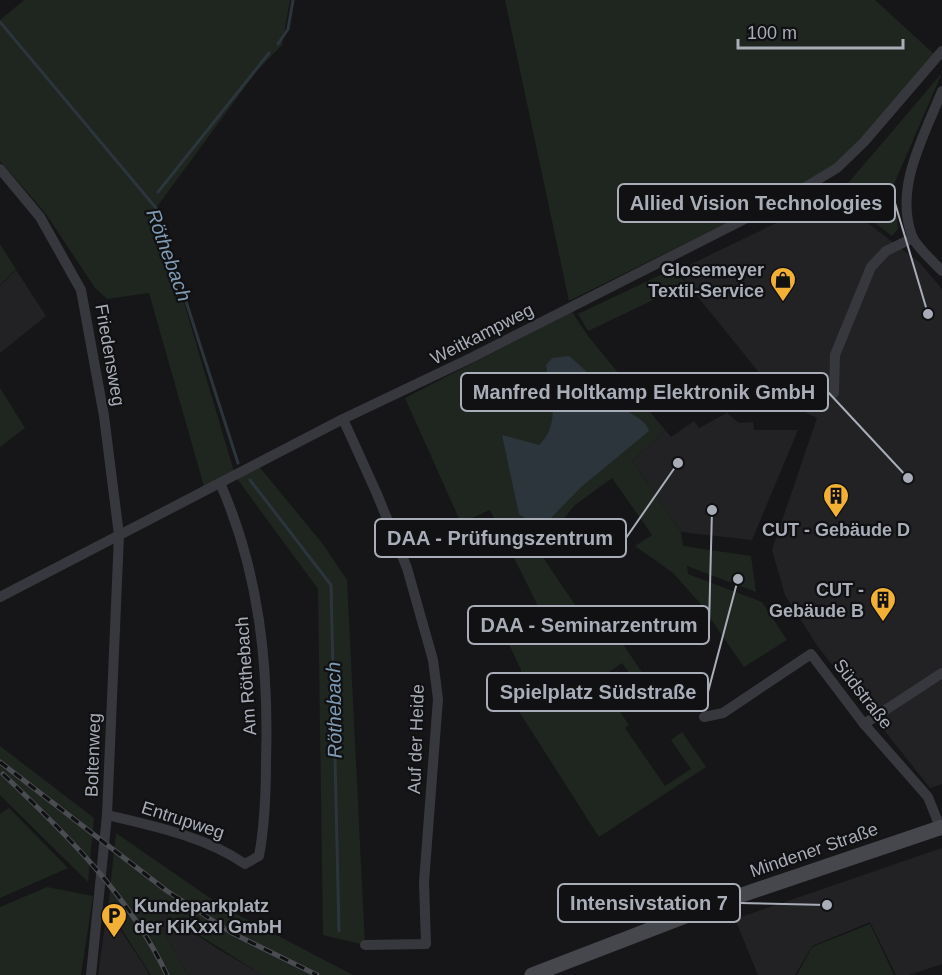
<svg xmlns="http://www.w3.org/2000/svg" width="942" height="975" font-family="Arial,sans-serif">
  <rect width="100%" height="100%" fill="#161618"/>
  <!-- built -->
  <g fill="#222225">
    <path d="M832,196L919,262L942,289V784L930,788L818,647L785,595L772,550L817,418L782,401L677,271Z"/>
    <path d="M16,270L46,316L0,353V286Z"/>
    <path d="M727,413L739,423L753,422L754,430H798L752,540L681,532L632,461L665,430L671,437L694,421L699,428Z"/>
    <path d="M942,848V964L909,975H896L870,922L812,946L795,975H758L735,919Z"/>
    <path d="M107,910L145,967L149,975H98Z"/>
    <path d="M162,912L218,949L263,975H188L156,919Z"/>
  </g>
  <!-- green -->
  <g fill="#1e261f">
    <path d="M24,0H290L282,45L256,72L156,208L235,475L257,464L322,543L347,580L365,945L323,935L318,589L235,476L205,490L149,293L107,299L95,288L46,214L0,161V20Z"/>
    <path d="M505,0H875L934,54L837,168L569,301Z"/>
    <path d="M942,73L894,184L898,229L892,236L838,195Z"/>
    <path d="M0,244L16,269L0,285Z"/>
    <path d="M673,269L687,284L588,331L578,314Z"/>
    <path d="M572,312L588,336L665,430L632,461L681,532L683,546L751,556L756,592L687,566L688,574L762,602L787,640L744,667L699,602L673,573L635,546L652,535L612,478L575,505L538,550L588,624L603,614L653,689L645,695L622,663L598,680L629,725L625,728L665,786L691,769L671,740L682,732L706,767L599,837L520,713L521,670L500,625L538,606L490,510L461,523L405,398Z"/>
    <path d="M0,388L25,428L0,447Z"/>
    <path d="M0,746L94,818L88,882L0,795Z"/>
    <path d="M9,808L68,868L0,898V814Z"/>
    <path d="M116,833L223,907L353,975H263L162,912L156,919L188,975H151L108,908Z"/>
    <path d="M47,887L93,896L81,975H0V907Z"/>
    <path d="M870,924L894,975H797L812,947Z"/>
  </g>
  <!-- water -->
  <path fill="#2c353c" d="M569,356C591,373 606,396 629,412C636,417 646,421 649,431L580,488L550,519L536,526L519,514L502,435L539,445C562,424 550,392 546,365L552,358Z"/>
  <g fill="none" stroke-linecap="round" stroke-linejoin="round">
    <!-- stream -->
    <g stroke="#2c353c" stroke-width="3">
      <path d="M0,22L156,208L238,463"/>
      <path d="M278,44L288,29L293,0"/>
      <path d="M158,192L269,53"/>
      <path d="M250,480L331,585L339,931"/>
    </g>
    <!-- minor -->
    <g stroke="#37383d" stroke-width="10">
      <path d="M942,91C924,136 894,187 912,236C917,248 933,261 942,271"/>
      <path d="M0,169L40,217L81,290L104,416L119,535L107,815L91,975"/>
      <path d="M834,393L835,355L871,267L886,251L913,238"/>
      <path d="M343,419L377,494L407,568L433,660L438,699L424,882L426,944L365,945"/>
      <path d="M0,597L343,419L473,357L794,194L837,168L864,142L942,51"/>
      <path d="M704,717L723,713L811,654L864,724L928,797L940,827"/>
      <path d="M864,724L942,673"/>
      <path d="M107,815C154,826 206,837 245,864L259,856C265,824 266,793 266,760C269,665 259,571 220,483"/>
    </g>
    <!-- secondary -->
    <path stroke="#45474d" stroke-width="15" d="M532,975L727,900L942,827"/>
    <defs>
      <g id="rail">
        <path d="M0,762L167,891L232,933L317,975"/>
        <path d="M3,774C65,833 130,896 167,975"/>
      </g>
    </defs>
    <!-- rail casing -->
    <use href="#rail" stroke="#4a4c52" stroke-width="5"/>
    <!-- rail -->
    <use href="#rail" stroke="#111113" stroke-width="3" stroke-dasharray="9" stroke-linecap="butt"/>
  </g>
  <!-- icons -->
  <defs>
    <symbol id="shop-pin" viewBox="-11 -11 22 30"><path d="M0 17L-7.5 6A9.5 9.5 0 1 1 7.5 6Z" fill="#f2b134" stroke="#111113"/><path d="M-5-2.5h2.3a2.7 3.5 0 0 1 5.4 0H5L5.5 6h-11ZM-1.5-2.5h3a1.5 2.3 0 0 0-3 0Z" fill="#111"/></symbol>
    <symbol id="building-pin" viewBox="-11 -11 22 30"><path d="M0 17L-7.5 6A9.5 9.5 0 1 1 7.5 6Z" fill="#f2b134" stroke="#111113"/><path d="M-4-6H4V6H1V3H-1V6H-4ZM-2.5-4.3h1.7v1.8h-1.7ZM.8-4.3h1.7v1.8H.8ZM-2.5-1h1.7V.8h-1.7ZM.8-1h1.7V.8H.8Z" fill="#111"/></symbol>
    <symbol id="parking-pin" viewBox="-11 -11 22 30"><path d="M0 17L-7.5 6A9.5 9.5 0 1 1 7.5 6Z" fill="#f2b134" stroke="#111113"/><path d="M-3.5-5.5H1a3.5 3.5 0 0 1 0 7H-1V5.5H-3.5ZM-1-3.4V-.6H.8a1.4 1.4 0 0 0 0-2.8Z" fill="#111"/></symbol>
  </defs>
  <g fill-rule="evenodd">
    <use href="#shop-pin" x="768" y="265" width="30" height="40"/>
    <use href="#building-pin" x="821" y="481" width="30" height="40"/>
    <use href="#building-pin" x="868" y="585" width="30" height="40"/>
    <use href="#parking-pin" x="99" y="901" width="30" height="40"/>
  </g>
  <g text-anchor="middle" stroke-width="4.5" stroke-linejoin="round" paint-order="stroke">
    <!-- poi labels -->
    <g font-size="18" font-weight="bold" fill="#a8adb8" stroke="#111113" text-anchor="end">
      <text x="764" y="276">Glosemeyer<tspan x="764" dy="21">Textil-Service</tspan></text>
      <text x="836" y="536" text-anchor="middle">CUT - Gebäude D</text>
      <text x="864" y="596">CUT -<tspan x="864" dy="21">Gebäude B</tspan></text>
      <text x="134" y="912" text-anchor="start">Kundeparkplatz<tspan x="134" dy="21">der KiKxxl GmbH</tspan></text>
    </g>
    <!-- street labels -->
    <g font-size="18" fill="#a8adb8" stroke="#111113">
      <text transform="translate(482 334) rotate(-27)" y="6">Weitkampweg</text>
      <text transform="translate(110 355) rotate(80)" y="6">Friedensweg</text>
      <text transform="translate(246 676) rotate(-94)" y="6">Am Röthebach</text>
      <text transform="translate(863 694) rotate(52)" y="6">Südstraße</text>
      <text transform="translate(416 739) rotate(-88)" y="6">Auf der Heide</text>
      <text transform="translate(93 755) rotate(-88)" y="6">Boltenweg</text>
      <text transform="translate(183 820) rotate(18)" y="6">Entrupweg</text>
      <text transform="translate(814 850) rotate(-19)" y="6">Mindener Straße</text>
    </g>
    <!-- water labels -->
    <g font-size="20" font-style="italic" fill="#7f9bb3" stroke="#111113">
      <text transform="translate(169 255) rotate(70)" y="7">Röthebach</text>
      <text transform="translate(334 710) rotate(-91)" y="7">Röthebach</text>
    </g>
  </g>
  <!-- callouts -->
  <path fill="none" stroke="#a8adb8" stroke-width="2" d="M928 314L895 203M908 478L828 392M678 463L626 538M712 510L709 625M738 579L708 692M827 905L740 903"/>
  <g fill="#a8adb8" stroke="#111113" stroke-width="2">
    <circle cx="928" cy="314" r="6"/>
    <circle cx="908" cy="478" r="6"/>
    <circle cx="678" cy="463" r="6"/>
    <circle cx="712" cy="510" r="6"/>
    <circle cx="738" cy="579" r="6"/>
    <circle cx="827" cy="905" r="6"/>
  </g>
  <g fill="#111113" stroke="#a8adb8" stroke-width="2">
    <rect x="618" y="184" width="277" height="38" rx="6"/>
    <rect x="461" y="373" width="367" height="38" rx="6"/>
    <rect x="375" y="519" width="251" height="38" rx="6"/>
    <rect x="468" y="606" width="241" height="38" rx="6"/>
    <rect x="487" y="673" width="221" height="38" rx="6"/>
    <rect x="558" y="884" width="182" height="38" rx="6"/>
  </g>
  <g font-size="20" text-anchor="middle" font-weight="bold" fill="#a8adb8">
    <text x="756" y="210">Allied Vision Technologies</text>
    <text x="644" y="399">Manfred Holtkamp Elektronik GmbH</text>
    <text x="500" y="545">DAA - Prüfungszentrum</text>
    <text x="589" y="632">DAA - Seminarzentrum</text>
    <text x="598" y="699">Spielplatz Südstraße</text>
    <text x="649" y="910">Intensivstation 7</text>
  </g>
  <!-- scale -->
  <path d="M738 39v9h165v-9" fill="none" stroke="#a8adb8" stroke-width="3"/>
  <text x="747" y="39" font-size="18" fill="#a8adb8" stroke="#111113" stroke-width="4.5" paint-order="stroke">100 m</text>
</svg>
